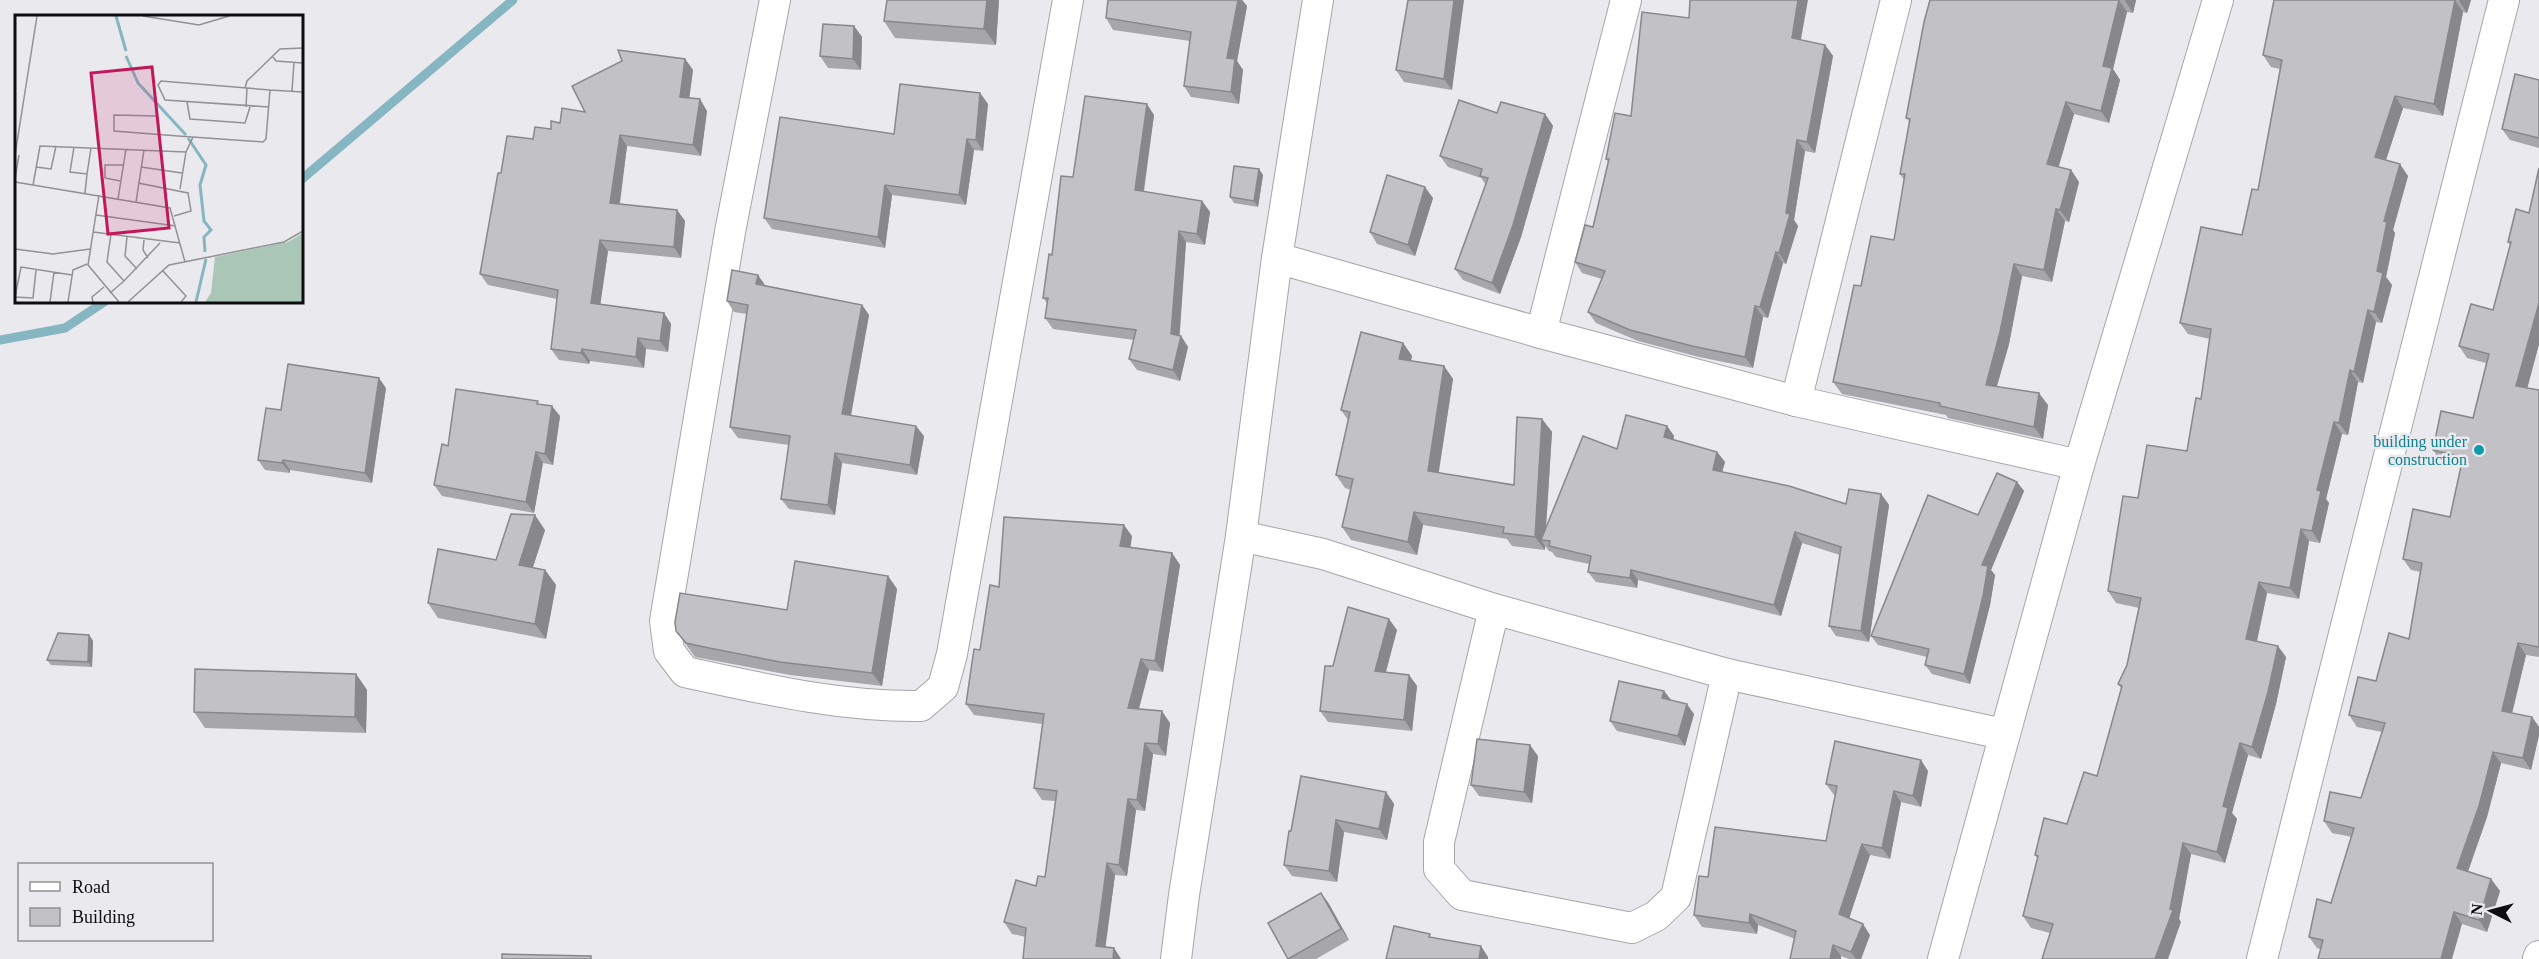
<svg xmlns="http://www.w3.org/2000/svg" width="2539" height="959" font-family="'Times New Roman',serif">
  <rect width="100%" height="100%" fill="#eae9ee"/>
  <g fill="none" stroke-linecap="round" stroke-linejoin="round">
    <!-- stream -->
    <g stroke="#86b6c1" stroke-width="9">
      <path d="M302,179L513,0"/>
      <path d="M0,340L65,328L104,302"/>
    </g>
    <defs>
      <g id="minor">
        <path d="M775,0L730,232L665,621L669,651L685,672C763,689 841,707 921,706L943,687L952,654L1068,0"/>
        <path d="M1277,258L1541,333L1796,401L2079,465"/>
        <path d="M1541,333L1626,0"/>
        <path d="M1796,401L1896,0"/>
        <path d="M1241,536L1323,554L1494,609L1727,674L2003,734"/>
        <path d="M1494,609L1439,842V869L1462,895L1632,928L1656,916L1676,897L1727,674"/>
        <path d="M1176,959L1184,895L1241,536L1277,258L1318,0"/>
        <path d="M1943,959L2079,465L2218,0"/>
        <path d="M2262,959L2504,0"/>
        <path d="M2538,959L2539,956"/>
      </g>
    </defs>
    <!-- minor casing -->
    <use href="#minor" stroke="#a6a5aa" stroke-width="32"/>
    <!-- minor -->
    <use href="#minor" stroke="#fff" stroke-width="30"/>
  </g>
  <!-- wall -->
  <g fill="#a7a6aa">
    <path d="M887,0H999L996,45L895,38L884,21Z"/>
    <path d="M1108,0H1242L1247,6L1237,61L1243,70L1239,104L1191,97L1184,86L1190,41L1113,30L1106,18Z"/>
    <path d="M1408,0L1452,90L1404,82L1396,70Z"/>
    <path d="M1930,0H2136L2133,13L2127,12L2113,69L2120,80L2109,123L2074,114L2058,167L2071,170L2079,182L2069,222L2065,221L2052,282L2022,276L2009,344L1997,386L2048,405L2043,439L1948,418L1946,415L1842,394L1833,382L1861,286L1894,240L1904,180L1900,174L1910,122L1906,118Z"/>
    <path d="M2274,0H2471L2467,13L2463,12L2443,116L2403,108L2386,160L2408,176L2393,230L2395,233L2386,277L2392,285L2382,323L2376,322L2363,383L2358,382L2348,435L2342,434L2326,499L2329,503L2320,543L2309,541L2299,599L2267,593L2257,641L2286,657L2276,704L2261,759L2248,755L2232,813L2237,819L2225,863L2191,854L2179,919L2181,922L2050,933L2031,928L2023,916L2038,859L2035,855L2067,824L2097,776L2121,688L2118,684L2127,665L2139,608L2116,603L2108,591L2138,498L2187,451L2201,399L2210,339L2188,334L2180,323L2242,235L2258,190L2280,69L2271,67L2263,55Z"/>
    <path d="M854,26L862,37L861,70L828,68L820,56Z"/>
    <path d="M1801,40L1825,45L1833,56L1815,153L1805,151L1794,220L1798,226L1786,264L1783,263L1768,318L1763,317L1753,368L1699,357L1638,341L1596,323L1588,312L1602,279L1582,273L1575,262L1593,227L1608,162L1606,159L1631,116Z"/>
    <path d="M685,59L693,70L689,98L707,111L701,156L627,146L620,204L677,210L685,221L681,258L608,251L600,304L664,313L671,324L668,352L646,349L644,368L590,361L589,364L559,360L551,349L557,299L488,285L480,274L501,173L533,139L560,123L585,112Z"/>
    <path d="M2539,80V148L2510,140L2502,129Z"/>
    <path d="M980,93L988,104L983,151L974,150L966,205L892,195L885,248L772,229L764,218Z"/>
    <path d="M1497,113L1545,114L1553,126L1521,237L1500,294L1463,280L1455,269L1486,185L1481,178L1448,167L1440,156Z"/>
    <path d="M1154,115L1144,192L1202,201L1210,212L1205,245L1186,242L1179,336H1181L1188,347L1180,381L1137,370L1129,359L1134,340L1053,329L1045,318L1047,303L1043,298L1052,255L1073,177Z"/>
    <path d="M2539,168V344L2527,388L2539,390V657L2526,655L2512,713L2532,717L2539,727V735L2531,770L2501,763L2487,817L2468,871L2491,879L2500,891L2487,932L2462,924L2320,949L2317,948L2309,937L2331,903L2352,837L2332,833L2324,821L2361,798L2382,732L2357,727L2349,715L2409,639L2421,572L2411,570L2403,559L2450,517L2461,466L2441,462L2433,450L2473,418L2486,363L2467,358L2459,346L2493,310L2510,245L2508,242L2529,213Z"/>
    <path d="M1259,169L1263,175L1258,207L1234,203L1230,197Z"/>
    <path d="M1433,198L1415,256L1377,244L1370,232Z"/>
    <path d="M765,285L862,305L869,315L851,416L924,436L917,475L842,463L835,515L789,509L781,499L789,445L738,438L730,427L747,314L734,312L727,301Z"/>
    <path d="M1403,343L1412,356L1411,361L1444,366L1453,379L1438,473L1514,485L1542,419L1552,432L1546,529L1617,449L1667,426L1674,436L1673,440L1717,452L1725,462L1722,472L1846,504L1881,494L1889,505L1869,642L1836,636L1829,626L1840,555L1802,543L1781,616L1638,580L1637,588L1596,582L1588,572L1589,564L1556,557L1552,552L1549,551L1545,546V550L1512,546L1507,539L1423,525L1417,555L1351,540L1342,527L1351,490L1345,488L1336,475L1348,420L1341,410Z"/>
    <path d="M386,388L372,483L290,470V473L265,470L258,460L281,410Z"/>
    <path d="M540,404L560,416L553,465L543,463L534,513L442,496L434,485L448,446Z"/>
    <path d="M2017,482L2024,491L1991,570L1995,575L1990,605L1970,684L1932,674L1925,665L1927,657L1878,645L1871,636L1978,515Z"/>
    <path d="M545,530L533,567L545,570L556,585L546,639L438,618L428,603Z"/>
    <path d="M1132,536L1130,547L1172,553L1180,565L1163,672L1149,670L1139,709L1170,723L1166,756L1153,754L1145,811L1136,810L1127,876L1115,875L1105,947L1114,948L1121,959H1023L1026,937L1012,934L1004,922L1045,877L1055,801L1042,800L1034,788L1042,724L974,715L966,704L980,650L999,587Z"/>
    <path d="M888,576L897,589L882,686L790,675L695,657L676,631L787,610Z"/>
    <path d="M1397,630L1386,672L1409,675L1417,686L1412,731L1328,722L1320,711L1333,666Z"/>
    <path d="M89,635L93,641L92,667L51,665L47,660Z"/>
    <path d="M356,674L367,690L366,733L205,728L194,712Z"/>
    <path d="M1664,691L1671,700L1694,714L1685,746L1617,731L1610,721Z"/>
    <path d="M1538,756L1532,803L1479,796L1471,785Z"/>
    <path d="M1928,771L1921,807L1901,802L1890,859L1870,855L1849,918L1870,935L1861,959H1849L1758,925L1757,934L1702,927L1694,915L1708,877L1826,841L1835,795H1834L1826,784Z"/>
    <path d="M1386,792L1394,804L1387,840L1344,832L1337,882L1292,876L1284,865L1291,831Z"/>
    <path d="M1321,893L1329,904L1349,940L1316,959H1288Z"/>
  </g>
  <!-- shaded-wall -->
  <g fill="#88878b">
    <path d="M987,0H999L996,45L984,29Z"/>
    <path d="M1238,0H1242L1247,6L1237,61L1243,70L1239,104L1231,92L1227,58Z"/>
    <path d="M1454,0H1464L1452,90L1444,79Z"/>
    <path d="M1798,0H1808L1799,50L1792,38Z"/>
    <path d="M2119,0L2127,12L2113,69L2120,80L2109,123L2101,111L2103,66Z"/>
    <path d="M2125,0H2136L2133,13L2125,1Z"/>
    <path d="M2455,0L2463,12L2443,116L2434,104Z"/>
    <path d="M2460,0H2471L2467,13L2459,1Z"/>
    <path d="M854,26L862,37L861,70L853,59Z"/>
    <path d="M1825,45L1833,56L1815,153L1807,142Z"/>
    <path d="M685,59L693,70L688,108L680,97Z"/>
    <path d="M980,93L988,104L983,151L976,140Z"/>
    <path d="M2395,96L2403,108L2383,169L2375,157Z"/>
    <path d="M700,99L707,111L701,156L693,145Z"/>
    <path d="M2066,102L2074,114L2056,176L2047,164Z"/>
    <path d="M1147,104L1154,115L1142,201L1135,190Z"/>
    <path d="M1545,114L1553,126L1521,237L1500,294L1492,283Z"/>
    <path d="M620,135L627,146L618,214L610,203Z"/>
    <path d="M967,139L974,150L966,205L959,195Z"/>
    <path d="M1797,140L1805,151L1794,220L1798,226L1786,264L1779,253Z"/>
    <path d="M2400,164L2408,176L2393,230L2395,233L2386,277L2392,285L2382,323L2374,312L2377,271L2384,221Z"/>
    <path d="M1259,169L1263,175L1258,207L1254,201Z"/>
    <path d="M2071,170L2079,182L2069,222L2060,210Z"/>
    <path d="M885,185L892,195L885,248L878,237Z"/>
    <path d="M1425,187L1433,198L1415,256L1408,245Z"/>
    <path d="M1202,201L1210,212L1205,245L1197,234Z"/>
    <path d="M2056,209L2065,221L2052,282L2044,270Z"/>
    <path d="M677,210L685,221L681,258L674,247Z"/>
    <path d="M1179,231L1186,242L1179,345L1171,334Z"/>
    <path d="M600,240L608,251L599,314L591,303Z"/>
    <path d="M1776,252L1783,263L1768,318L1760,307Z"/>
    <path d="M2014,264L2022,276L2009,344L1994,396L1986,385Z"/>
    <path d="M758,275L765,285L756,284Z"/>
    <path d="M2539,303V344L2525,397L2516,386Z"/>
    <path d="M862,305L869,315L849,425L842,414Z"/>
    <path d="M1755,306L1763,317L1753,368L1745,357Z"/>
    <path d="M2368,310L2376,322L2363,383L2354,372Z"/>
    <path d="M664,313L671,324L668,352L660,341Z"/>
    <path d="M1181,336L1188,347L1180,381L1173,370Z"/>
    <path d="M638,338L646,349L644,368L636,357Z"/>
    <path d="M1403,343L1412,356L1408,372L1399,359Z"/>
    <path d="M582,349L590,361L589,364L581,353Z"/>
    <path d="M1444,366L1453,379L1437,484L1428,471Z"/>
    <path d="M2350,370L2358,382L2348,435L2339,423Z"/>
    <path d="M379,378L386,388L372,483L365,473Z"/>
    <path d="M2039,393L2048,405L2043,439L2034,427Z"/>
    <path d="M552,406L560,416L553,465L545,454Z"/>
    <path d="M1542,419L1552,432L1545,541L1541,540L1545,546V550L1535,537Z"/>
    <path d="M2334,422L2342,434L2326,499L2329,503L2320,543L2312,531L2317,490Z"/>
    <path d="M916,426L924,436L917,475L910,465Z"/>
    <path d="M1667,426L1674,436L1671,448L1664,437Z"/>
    <path d="M536,452L543,463L534,513L526,502Z"/>
    <path d="M1717,452L1725,462L1720,480L1713,470Z"/>
    <path d="M835,453L842,463L835,515L828,505Z"/>
    <path d="M283,460L290,470V473L282,463Z"/>
    <path d="M2017,482L2024,491L1991,570L1995,575L1990,605L1970,684L1964,674L1982,565Z"/>
    <path d="M1881,494L1889,505L1869,642L1861,631Z"/>
    <path d="M1414,512L1423,525L1417,555L1408,542Z"/>
    <path d="M535,515L545,530L529,579L519,565Z"/>
    <path d="M1124,525L1132,536L1129,557L1120,546Z"/>
    <path d="M2301,529L2309,541L2299,599L2290,588Z"/>
    <path d="M1795,532L1802,543L1781,616L1774,605Z"/>
    <path d="M1172,553L1180,565L1163,672L1155,661Z"/>
    <path d="M545,570L556,585L546,639L535,624Z"/>
    <path d="M1631,570L1638,580L1637,588L1630,578Z"/>
    <path d="M888,576L897,589L882,686L872,673Z"/>
    <path d="M2259,582L2267,593L2255,650L2246,639Z"/>
    <path d="M1389,619L1397,630L1383,682L1375,671Z"/>
    <path d="M89,635L93,641L92,667L88,662Z"/>
    <path d="M2518,643L2526,655L2510,722L2502,711Z"/>
    <path d="M2278,646L2286,657L2276,704L2261,759L2252,747Z"/>
    <path d="M1141,659L1149,670L1136,719L1128,708Z"/>
    <path d="M356,674L367,690L366,733L355,717Z"/>
    <path d="M1409,675L1417,686L1412,731L1404,720Z"/>
    <path d="M1664,691L1671,700L1662,698Z"/>
    <path d="M1687,704L1694,714L1685,746L1678,736Z"/>
    <path d="M1162,711L1170,723L1166,756L1158,744Z"/>
    <path d="M2532,717L2539,727V735L2531,770L2523,758Z"/>
    <path d="M1145,743L1153,754L1145,811L1137,800Z"/>
    <path d="M2240,743L2248,755L2232,813L2237,819L2225,863L2217,852L2223,806Z"/>
    <path d="M1530,745L1538,756L1532,803L1524,792Z"/>
    <path d="M2493,752L2501,763L2487,817L2465,880L2457,868Z"/>
    <path d="M1921,760L1928,771L1921,807L1913,796Z"/>
    <path d="M1894,791L1901,802L1890,859L1882,848Z"/>
    <path d="M1386,792L1394,804L1387,840L1379,829Z"/>
    <path d="M1128,799L1136,810L1127,876L1119,865Z"/>
    <path d="M1336,820L1344,832L1337,882L1329,871Z"/>
    <path d="M2183,843L2191,854L2179,919L2181,922L2168,959H2155L2170,909Z"/>
    <path d="M1862,844L1870,855L1847,925L1839,914Z"/>
    <path d="M1107,863L1115,875L1104,958L1096,946Z"/>
    <path d="M2491,879L2500,891L2487,932L2479,920Z"/>
    <path d="M1321,893L1329,904L1349,940L1341,929Z"/>
    <path d="M2454,912L2462,924L2452,959H2441Z"/>
    <path d="M1750,914L1758,925L1757,934L1749,923Z"/>
    <path d="M1863,924L1870,935L1861,959H1856L1851,952Z"/>
    <path d="M1833,945L1841,956V959H1830Z"/>
    <path d="M1481,946L1488,957V959H1479Z"/>
    <path d="M1114,948L1121,959H1113Z"/>
  </g>
  <!-- building -->
  <g fill="#c2c1c6" stroke="#88878b" stroke-width="1.5">
    <path d="M887,0H987L984,29L884,21Z"/>
    <path d="M1108,0H1238L1227,58L1235,59L1231,92L1184,86L1191,32L1106,18Z"/>
    <path d="M1408,0H1454L1444,79L1396,70Z"/>
    <path d="M1690,0H1798L1792,38L1825,45L1807,142L1797,140L1786,213L1790,214L1779,253L1776,252L1760,307L1755,306L1745,357L1692,346L1630,330L1588,312L1605,271L1575,262L1585,225L1593,227L1609,159H1606L1615,113L1631,116L1642,12L1689,18Z"/>
    <path d="M1930,0H2119L2103,66L2112,68L2101,111L2066,102L2047,164L2071,170L2060,210L2056,209L2044,270L2014,264L2000,332L1986,385L2039,393L2034,427L1940,406V403L1833,382L1854,285L1861,286L1871,236L1894,240L1905,174H1900L1910,119L1906,118L1924,22Z"/>
    <path d="M2274,0H2455L2434,104L2395,96L2375,157L2400,164L2384,221L2387,222L2377,271L2383,273L2374,312L2368,310L2354,372L2350,370L2339,423L2334,422L2317,490L2321,491L2312,531L2301,529L2290,588L2259,582L2246,639L2278,646L2268,692L2252,747L2240,743L2223,806L2228,808L2217,852L2183,843L2170,909L2173,910L2155,959H2042L2053,924L2023,916L2038,856L2035,855L2044,818L2067,824L2084,772L2097,776L2122,686L2118,684L2127,665L2141,598L2108,591L2123,496L2138,498L2147,445L2187,451L2196,398L2201,399L2211,329L2180,323L2201,227L2242,235L2252,189L2258,190L2282,60L2263,55Z"/>
    <path d="M823,24L854,26L853,59L820,56Z"/>
    <path d="M618,50L685,59L680,97L700,99L693,145L620,135L610,203L677,210L674,247L600,240L591,303L664,313L660,341L638,338L636,357L582,349L581,353L551,349L558,290L480,274L498,173H501L507,136L533,139L535,127L551,129V121L560,123L562,108L585,112L572,86L622,61Z"/>
    <path d="M2515,74L2539,80V138L2502,129Z"/>
    <path d="M900,84L980,93L976,140L967,139L959,195L885,185L878,237L764,218L780,117L894,134Z"/>
    <path d="M1085,96L1147,104L1135,190L1202,201L1197,234L1179,231L1171,334L1181,336L1173,370L1129,359L1136,330L1045,318L1048,298H1043L1049,254L1052,255L1061,176L1073,177Z"/>
    <path d="M1459,100L1497,113L1501,102L1545,114L1513,225L1492,283L1455,269L1488,178L1480,176L1482,169L1440,156Z"/>
    <path d="M1234,166L1259,169L1254,201L1230,197Z"/>
    <path d="M2539,168V303L2516,386L2539,390V647L2518,643L2502,711L2532,717L2523,758L2493,752L2479,806L2457,868L2491,879L2479,920L2454,912L2441,959H2318L2323,940L2309,937L2317,899L2331,903L2354,828L2324,821L2330,792L2361,798L2385,723L2349,715L2358,677L2376,681L2389,633L2409,639L2422,563L2403,559L2413,509L2450,517L2463,457L2433,450L2441,411L2473,418L2489,354L2459,346L2471,304L2493,310L2511,242H2508L2516,209L2529,213Z"/>
    <path d="M1387,175L1425,187L1408,245L1370,232Z"/>
    <path d="M732,270L758,275L756,284L862,305L842,414L916,426L910,465L835,453L828,505L781,499L790,436L730,427L748,305L727,301Z"/>
    <path d="M1361,332L1403,343L1399,359L1444,366L1428,471L1514,485L1517,417L1542,419L1535,537L1503,533L1504,527L1414,512L1408,542L1342,527L1353,479L1336,475L1350,412L1341,410Z"/>
    <path d="M288,364L379,378L365,473L283,460L282,463L258,460L266,408L281,410Z"/>
    <path d="M456,389L538,401L537,404L552,406L545,454L536,452L526,502L434,485L442,444L448,446Z"/>
    <path d="M1626,415L1667,426L1664,437L1717,452L1713,470L1789,486L1846,504L1849,489L1881,494L1861,631L1829,626L1841,547L1795,532L1774,605L1631,570L1630,578L1588,572L1591,556L1549,546L1550,541L1541,540L1583,436L1617,449Z"/>
    <path d="M1997,473L2017,482L1982,565L1988,566L1983,596L1964,674L1925,665L1929,649L1871,636L1928,495L1978,515Z"/>
    <path d="M511,514L535,515L519,565L545,570L535,624L428,603L438,549L496,560Z"/>
    <path d="M1004,517L1124,525L1120,546L1172,553L1155,661L1141,659L1128,708L1162,711L1158,744L1145,743L1137,800L1128,799L1119,865L1107,863L1096,946L1114,948L1113,959H1023L1026,928L1004,922L1016,880L1036,886L1038,876L1045,877L1057,791L1034,788L1044,714L966,704L974,649L980,650L990,585L999,587Z"/>
    <path d="M795,561L888,576L872,673L780,662L709,648L686,643L676,631L675,622L680,593L787,610Z"/>
    <path d="M1348,607L1389,619L1375,671L1409,675L1404,720L1320,711L1325,666H1333Z"/>
    <path d="M58,633L89,635L88,662L47,660Z"/>
    <path d="M195,669L356,674L355,717L194,712Z"/>
    <path d="M1619,681L1664,691L1662,698L1687,704L1678,736L1610,721Z"/>
    <path d="M1477,739L1530,745L1524,792L1471,785Z"/>
    <path d="M1835,741L1921,760L1913,796L1894,791L1882,848L1862,844L1839,914L1863,924L1851,952L1833,945L1830,959H1790L1796,931L1750,914L1749,923L1694,915L1699,876L1708,877L1715,827L1826,841L1837,786L1826,784Z"/>
    <path d="M1301,776L1386,792L1379,829L1336,820L1329,871L1284,865L1289,831H1291Z"/>
    <path d="M1321,893L1341,929L1288,959L1268,923Z"/>
    <path d="M1394,926L1430,934L1429,937L1481,946L1479,959H1386Z"/>
    <path d="M502,954L591,956V959H502Z"/>
  </g>
  <!-- markers -->
  <circle fill="#0f9aa8" stroke="#eae9ee" stroke-width="2" cx="2479" cy="450" r="6"/>
  <g text-anchor="middle" stroke-width="5" stroke-linejoin="round" paint-order="stroke">
    <!-- culture labels -->
    <g font-size="16" fill="#0d838f" stroke="#eae9ee" text-anchor="end">
      <text x="2467" y="447">building under<tspan x="2467" dy="18">construction</tspan></text>
    </g>
  </g>
  <!-- overview -->
  <g transform="translate(15 15)">
    <rect width="288" height="288" fill="#eae9ee"/>
    <path d="M288,218V287H190L196,278L200,242L273,227Z" fill="#aac6b7"/>
    <path fill="none" stroke="#86b6c1" stroke-width="3" d="M101,1L111,36M111,41L123,68L171,120M173,123L191,150L185,170L189,206L196,215L189,222L190,237M181,287L191,244"/>
    <path fill="none" stroke="#929194" stroke-width="1.5" d="M128,1L184,10L214,1M258,42L261,46L288,48M230,73L232,66L265,34L288,33M277,76L279,47M172,87L175,104L230,108L235,92M231,92L232,73M254,92L150,85L143,70L146,66L255,75M144,119L142,101L99,100V116L163,121L248,127L251,124L255,75L288,77M59,132L55,157L72,159L76,133M0,140L22,1M21,152L36,154L41,131M126,152L167,158M0,163L4,140M105,166L90,163V150H108M0,167L155,193L170,247M123,168L173,178L176,196L159,201M18,170L25,131L171,137M165,174L171,137L178,122M70,178L72,159M84,180L73,250L104,287M103,184L111,134M121,187L129,135M81,200L161,211M78,217L165,228M96,219L92,247L109,266L145,228M112,222L110,241L122,254M129,225L128,235L133,243M0,234L38,239L75,234M147,255L171,281L166,287M95,278L109,266M0,282L6,252L57,260M0,282L18,283L21,255M35,287L39,257M53,287L58,255L72,249M78,287L77,282L89,272M113,287L154,250L269,227L288,216"/>
    <path fill="#c2185b" fill-opacity="0.15" stroke="#c2185b" stroke-width="3" d="M137,52L154,213L93,219L76,58Z"/>
    <rect width="288" height="288" fill="none" stroke="#0d0c0e" stroke-width="3"/>
  </g>
  <!-- legend -->
  <rect x="18" y="863" width="195" height="78" fill="#eae9ee" stroke="#929194" stroke-width="1.5"/>
  <rect x="30" y="882" width="30" height="9" fill="#ffffff" stroke="#929194" stroke-width="1.5"/>
  <text x="72" y="893" font-size="18" fill="#0d0c0e">Road</text>
  <rect x="30" y="908" width="30" height="18" fill="#c2c1c6" stroke="#929194" stroke-width="1.5"/>
  <text x="72" y="923" font-size="18" fill="#0d0c0e">Building</text>
  <!-- north arrow -->
  <g transform="translate(2491 911) rotate(276)" stroke="#eae9ee" stroke-width="4.5" paint-order="stroke">
  <path d="M0-4.5L10 22L0 15L-10 22Z" fill="#0d0c0e"/>
  <text y="-9" font-size="16" font-weight="bold" text-anchor="middle" fill="#0d0c0e">N</text>
  </g>
</svg>
